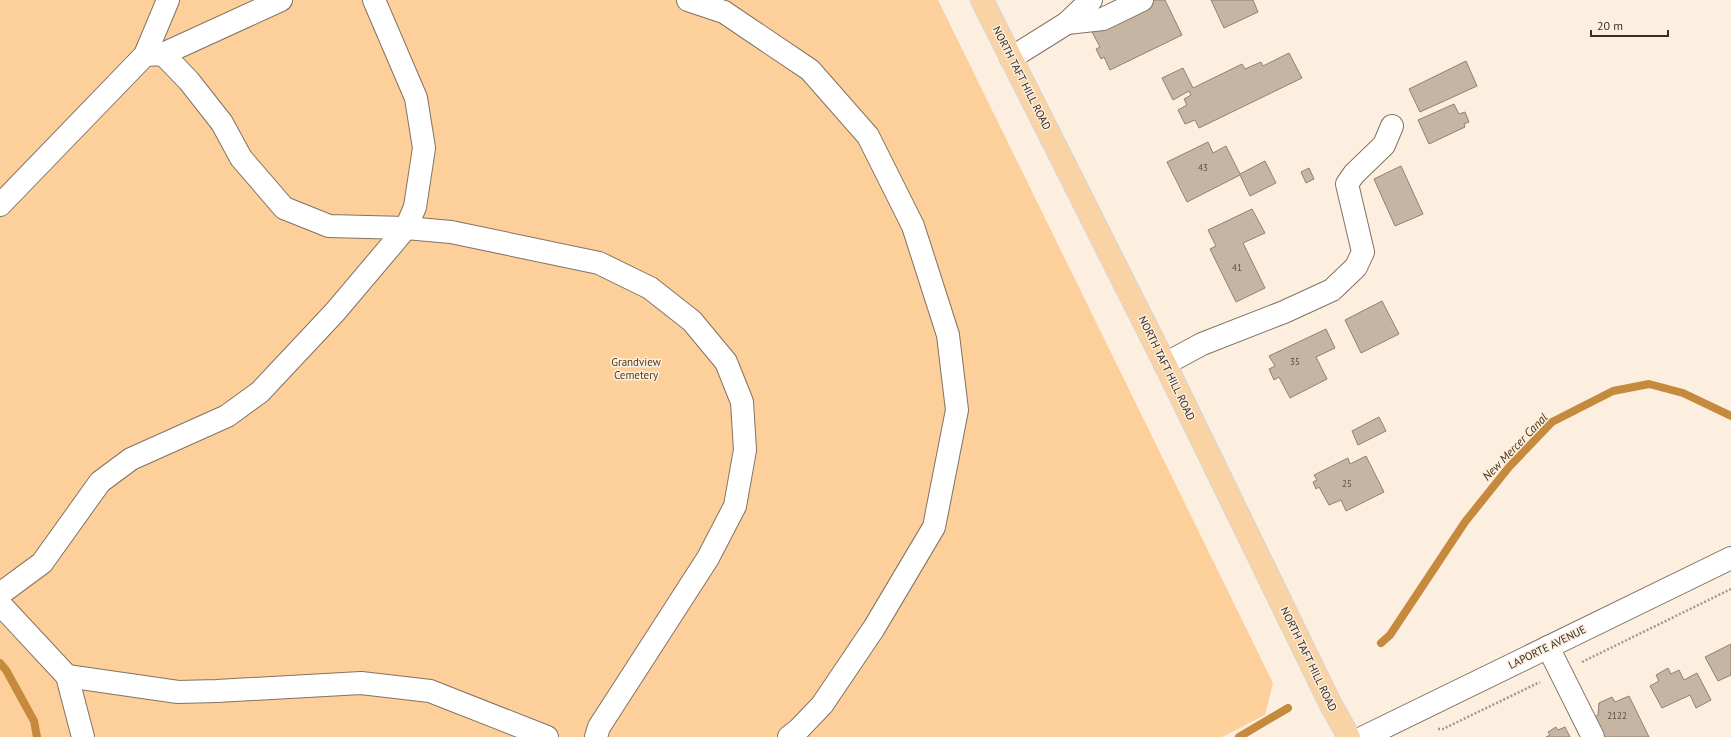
<svg xmlns="http://www.w3.org/2000/svg" width="1731" height="737" font-family="'PT Sans',sans-serif">
  <rect width="100%" height="100%" fill="#fdefdf"/>
  <!-- green -->
  <path fill="#fccf9b" d="M0,0H938L1273,683L1265,715L1222,737H0Z"/>
  <g fill="none" stroke-linecap="round" stroke-linejoin="round">
    <!-- stream -->
    <g stroke="#c58a3e" stroke-width="8">
      <path d="M1381,643L1390,635L1465,522L1509,467L1552,422L1613,391L1649,384L1683,393L1731,416"/>
      <path d="M0,663L6,670L34,721L37,737"/>
      <path d="M1239,737L1288,708"/>
    </g>
  </g>
  <!-- building -->
  <g fill="#c6b5a2" stroke="#91816f">
    <path d="M1144,0H1165L1182,35L1110,70L1104,57L1101,59L1096,49L1100,47L1091,30Z"/>
    <path d="M1211,0H1253L1258,12L1224,28Z"/>
    <path d="M1289,53L1302,78L1199,128L1195,120L1185,124L1178,110L1187,105L1184,99L1191,95L1189,91L1173,100L1162,78L1183,68L1193,88L1242,64L1245,69L1261,62L1263,66Z"/>
    <path d="M1466,61L1477,86L1420,112L1409,89Z"/>
    <path d="M1454,104L1459,114L1465,112L1469,122L1464,124L1465,127L1429,144L1418,120Z"/>
    <path d="M1208,142L1213,153L1226,146L1240,174L1265,161L1276,183L1250,196L1240,175L1187,202L1167,162Z"/>
    <path d="M1401,166L1423,214L1395,226L1374,179Z"/>
    <path d="M1309,168L1314,179L1306,183L1301,172Z"/>
    <path d="M1252,209L1265,233L1243,243L1265,288L1236,302L1210,249L1216,246L1208,230Z"/>
    <path d="M1382,301L1399,334L1361,353L1345,320Z"/>
    <path d="M1326,329L1335,348L1316,357L1327,379L1290,398L1279,377L1274,380L1269,369L1275,366L1269,356Z"/>
    <path d="M1379,417L1386,431L1358,445L1352,431Z"/>
    <path d="M1366,456L1384,492L1346,511L1341,500L1329,505L1319,487L1316,489L1313,482L1317,480L1314,475L1348,458L1350,464Z"/>
    <path d="M1731,644V675L1718,681L1705,657Z"/>
    <path d="M1668,668L1671,674L1679,670L1684,680L1697,673L1711,700L1696,708L1690,695L1662,708L1650,686L1659,681L1656,675Z"/>
    <path d="M1629,696L1649,737H1604L1594,717L1598,715L1599,703L1612,697L1615,702Z"/>
    <path d="M1556,727L1558,730L1565,727L1570,737H1546L1550,735L1548,732Z"/>
  </g>
  <g fill="none" stroke-linecap="round" stroke-linejoin="round">
    <defs>
      <g id="minor">
        <path d="M688,0L724,12L810,70L868,136L913,226L948,335L957,410L934,527L874,628L822,705L798,730L789,737"/>
        <path d="M1067,23L1103,19L1142,0"/>
        <path d="M163,54L281,0"/>
        <path d="M145,55L163,54L189,81L222,123L241,158L284,208L329,226L406,228L451,232L599,263L650,288L692,321L726,362L742,402L745,450L735,506L708,558L599,727L596,737"/>
        <path d="M1011,58L1067,23L1091,0"/>
        <path d="M0,205L145,55L168,0"/>
        <path d="M1165,364L1202,344L1284,312L1332,290L1356,267L1363,252L1347,184L1354,174L1384,145L1392,126"/>
        <path d="M0,594L42,563L100,482L131,459L227,416L260,392L335,312L406,228L415,207L424,148L416,98L374,0"/>
        <path d="M0,604L67,676L83,737"/>
        <path d="M1548,647L1593,737"/>
        <path d="M67,676L178,692L217,691L361,683L430,691L547,737"/>
        <path d="M1364,737L1731,558"/>
      </g>
      <path id="major" d="M982,0L1165,364L1330,703L1349,737"/>
    </defs>
    <!-- minor casing -->
    <use href="#minor" stroke="#837362" stroke-width="24"/>
    <!-- major casing -->
    <use href="#major" stroke="#d7d5d4" stroke-width="24"/>
    <!-- path -->
    <g stroke="#a2988b" stroke-width="2.5" stroke-dasharray="2 2" stroke-linecap="butt">
      <path d="M1582,662L1731,589"/>
      <path d="M1438,729H1443L1540,682"/>
    </g>
    <!-- minor -->
    <use href="#minor" stroke="#fff" stroke-width="22"/>
    <!-- major -->
    <use href="#major" stroke="#f9d3a3" stroke-width="22"/>
  </g>
  <g text-anchor="middle" stroke-width="3" stroke-linejoin="round" paint-order="stroke">
    <!-- number labels -->
    <g font-size="9" fill="#595046">
      <text x="1203" y="171">43</text>
      <text x="1237" y="271">41</text>
      <text x="1295" y="365">35</text>
      <text x="1347" y="487">25</text>
      <text x="1617" y="719">2122</text>
    </g>
    <!-- street labels -->
    <g font-size="11" fill="#352f27" stroke="#fdefdf">
      <text transform="translate(1022 78) rotate(63)" y="4">NORTH TAFT HILL ROAD</text>
      <text transform="translate(1167 368) rotate(64)" y="4">NORTH TAFT HILL ROAD</text>
      <text transform="translate(1547 647) rotate(-26)" y="4">LAPORTE AVENUE</text>
      <text transform="translate(1309 659) rotate(64)" y="4">NORTH TAFT HILL ROAD</text>
    </g>
    <!-- park labels -->
    <g font-size="11" fill="#513717" stroke="#fdefdf">
      <text x="636" y="366">Grandview<tspan x="636" dy="13">Cemetery</tspan></text>
    </g>
    <!-- water labels -->
    <g font-size="12" font-style="italic" fill="#49300f" stroke="#fdefdf">
      <text transform="translate(1515 447) rotate(-46)" y="4">New Mercer Canal</text>
    </g>
  </g>
  <!-- scale -->
  <path d="M1591 30v6h77v-6" fill="none" stroke="#352f27" stroke-width="2"/>
  <text x="1597" y="30" font-size="12" fill="#352f27" stroke="#fdefdf" stroke-width="3" paint-order="stroke">20 m</text>
</svg>
